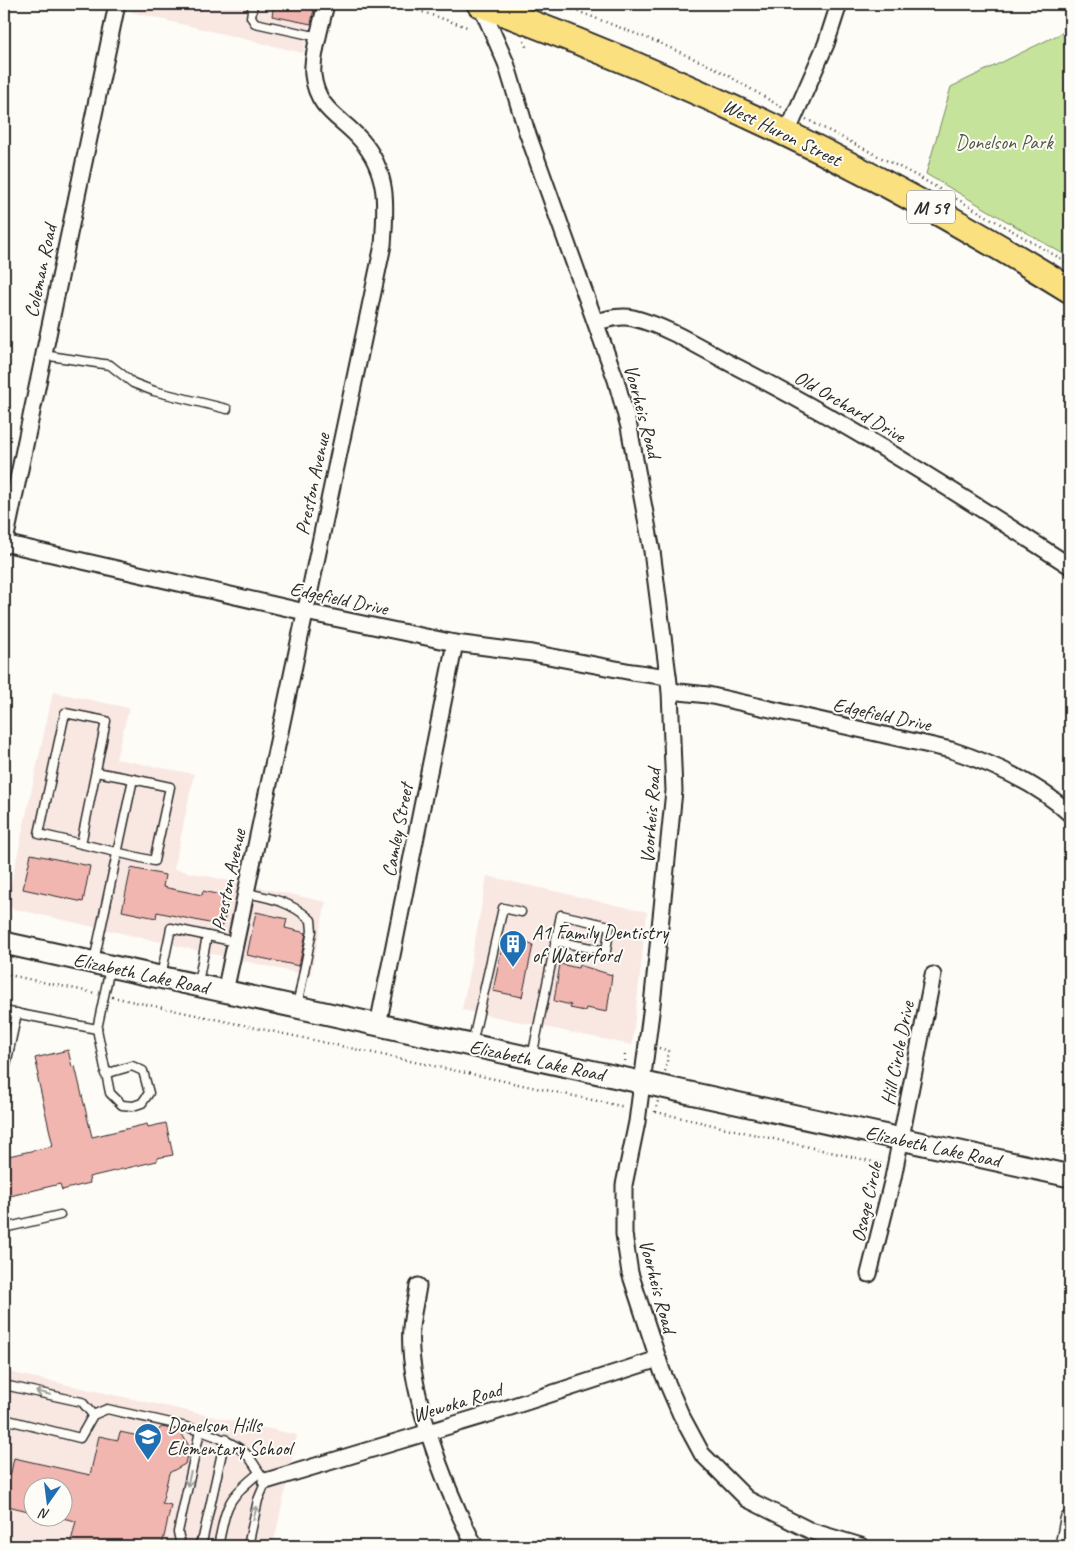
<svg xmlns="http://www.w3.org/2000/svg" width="1074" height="1550" font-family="Caveat,sans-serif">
  <rect width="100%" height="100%" fill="#fdfcf7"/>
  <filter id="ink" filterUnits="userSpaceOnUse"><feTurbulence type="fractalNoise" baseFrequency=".02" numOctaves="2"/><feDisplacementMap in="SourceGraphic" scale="10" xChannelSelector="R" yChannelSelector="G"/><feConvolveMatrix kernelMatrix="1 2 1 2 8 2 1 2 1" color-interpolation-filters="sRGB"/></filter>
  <g filter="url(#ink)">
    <!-- built -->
    <g fill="#f9e7e2" fill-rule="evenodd">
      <path d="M133,4H315L303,53L131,12Z"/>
      <path d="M53,692L129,708L116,759L194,774L174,869L326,902L310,976L6,907Z"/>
      <path d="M487,876L647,912L632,1045L462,1010Z"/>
      <path d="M4,1371L297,1435L273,1546H4ZM32,1488H62V1518H32Z"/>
    </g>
    <!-- green -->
    <path fill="#c6e39b" stroke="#788763" d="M1070,29V258L926,174L951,87Z"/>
    <!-- building -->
    <g fill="#f1b6b0" stroke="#2b2b2b">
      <path d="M274,4H315L311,24L272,16Z"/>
      <path d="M31,854L90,866L83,902L23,889Z"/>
      <path d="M131,868L165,875L163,887L202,895L203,891L229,897L223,926L157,912L156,918L122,911Z"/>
      <path d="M256,912L287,919L285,928L306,933L299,966L247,955Z"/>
      <path d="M504,938L533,945L522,997L493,991Z"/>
      <path d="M560,964L578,968L579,965L612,975L607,1012L586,1008L585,1011L570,1008L571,1005L554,1001Z"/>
      <path d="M68,1050L72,1067L75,1066L92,1137L147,1124L148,1127L166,1123L173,1155L157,1158V1161L89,1177L90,1183L62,1190L60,1184L6,1197L4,1157L53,1146L37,1075H39L35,1058Z"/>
      <path d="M162,1427L180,1431L189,1446L185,1464L169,1473L162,1503L171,1505L162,1546H70L76,1521L62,1518V1488H32V1512L4,1505L14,1458L90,1475L99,1436L118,1440L120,1432L148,1438Z"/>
    </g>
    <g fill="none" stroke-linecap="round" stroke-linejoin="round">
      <defs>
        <g id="service">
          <path d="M253,4L251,17L255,23L319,37"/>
          <path d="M43,355L110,365L133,383L154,391L227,409"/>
          <path d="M96,772L133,779"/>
          <path d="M81,844L106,721L65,713L39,834L154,861L170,787L133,779L94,961"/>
          <path d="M246,893C272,898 291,902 311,920L312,931L297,1006"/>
          <path d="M161,976L171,928L236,942"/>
          <path d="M198,983L207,936"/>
          <path d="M4,1011L97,1029"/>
          <path d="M472,1044L503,908L521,912"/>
          <path d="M532,1057L561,915L610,926L606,951L555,941"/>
          <path d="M4,1074L17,1013"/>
          <path d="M105,1074L132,1066L143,1071L149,1093L142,1103L133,1106L122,1105L110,1093L97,1029L110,968"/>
          <path d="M4,1228L60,1215"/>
          <path d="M4,1385L82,1402L93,1415L80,1438L4,1419"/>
          <path d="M93,1415L107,1409C143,1418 224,1429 248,1456C255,1464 259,1474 266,1481L258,1500L248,1546"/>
          <path d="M181,1546L178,1532L200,1431"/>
          <path d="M198,1546L203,1538L225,1439"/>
          <path d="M218,1546C227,1506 225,1500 259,1473"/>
        </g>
        <g id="minor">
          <path d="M480,4L506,63L526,129L616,380L629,427L652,551L670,691L674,791L652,1005L637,1122L624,1185V1234L630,1273L662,1371L681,1415L702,1454L747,1499L811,1531L861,1546"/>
          <path d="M787,133L826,44L839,4"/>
          <path d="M596,322C608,319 621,315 633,318C670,327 705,351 739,368C854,427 962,496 1070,566"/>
          <path d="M4,543L305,612L455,643L532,653L632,672L668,677"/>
          <path d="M4,546L117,4"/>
          <path d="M670,691L708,695L951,750C994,764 1037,783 1070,814"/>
          <path d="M225,992L383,245C386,207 389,172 361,140C341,117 317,110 313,75C311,59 322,21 326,4"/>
          <path d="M378,1025L455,643"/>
          <path d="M869,1274L893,1178L933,975"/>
          <path d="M418,1286C416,1300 412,1314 411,1328C406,1387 447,1493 475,1546"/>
          <path d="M266,1481L492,1413L658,1359"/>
        </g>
        <path id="tertiary" d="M1065,1546L1070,1520"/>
        <path id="secondary" d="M4,943L1070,1176"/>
        <path id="trunk" d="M480,4C686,79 884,174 1070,290"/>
      </defs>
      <!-- service casing -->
      <use href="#service" stroke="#2b2b2b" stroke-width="11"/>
      <!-- minor casing -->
      <use href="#minor" stroke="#2b2b2b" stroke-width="19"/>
      <!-- tertiary casing -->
      <use href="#tertiary" stroke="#2b2b2b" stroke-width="22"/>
      <!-- secondary casing -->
      <use href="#secondary" stroke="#2b2b2b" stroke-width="25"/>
      <!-- trunk casing -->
      <use href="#trunk" stroke="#2b2b2b" stroke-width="29"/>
      <!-- path -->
      <g stroke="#2b2b2b" stroke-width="2.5" stroke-dasharray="1 4" stroke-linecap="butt">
        <path d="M399,4L467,27"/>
        <path d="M559,4L657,42L717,69L783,108"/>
        <path d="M524,41L527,49"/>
        <path d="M806,119L917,176L1070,264"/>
        <path d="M4,974L95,993"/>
        <path d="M112,997L625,1107"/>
        <path d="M659,1048L669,1051L665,1072"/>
        <path d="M625,1055V1063"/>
        <path d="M655,1112L658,1101"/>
        <path d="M656,1112L883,1164"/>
      </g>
      <!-- service -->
      <use href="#service" stroke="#fdfcf7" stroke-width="8"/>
      <!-- minor -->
      <use href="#minor" stroke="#fdfcf7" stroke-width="15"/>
      <!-- tertiary -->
      <use href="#tertiary" stroke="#fdfcf7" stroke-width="19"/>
      <!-- secondary -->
      <use href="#secondary" stroke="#fdfcf7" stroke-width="21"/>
      <!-- trunk -->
      <use href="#trunk" stroke="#fbe080" stroke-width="25"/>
    </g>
    <!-- one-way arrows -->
    <defs><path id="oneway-shaft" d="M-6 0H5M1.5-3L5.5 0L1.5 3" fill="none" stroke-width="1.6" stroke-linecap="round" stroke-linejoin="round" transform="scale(1.25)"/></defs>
    <g stroke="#9e9e9b">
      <use href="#oneway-shaft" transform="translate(43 1393) rotate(-167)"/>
      <use href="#oneway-shaft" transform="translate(189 1479) rotate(103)"/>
      <use href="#oneway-shaft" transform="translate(255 1513) rotate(-77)"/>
    </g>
  </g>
  <!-- icons -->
  <defs>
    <symbol id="building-pin" viewBox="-11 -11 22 30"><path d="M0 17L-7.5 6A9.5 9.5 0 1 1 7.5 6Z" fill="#1f6fb2" stroke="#fdfcf7"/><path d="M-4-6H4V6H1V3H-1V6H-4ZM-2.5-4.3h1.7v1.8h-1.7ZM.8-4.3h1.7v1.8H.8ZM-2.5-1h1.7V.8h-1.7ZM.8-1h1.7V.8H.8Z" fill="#fff"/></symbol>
    <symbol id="school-pin" viewBox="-11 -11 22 30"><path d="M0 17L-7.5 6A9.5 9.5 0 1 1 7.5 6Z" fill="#1f6fb2" stroke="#fdfcf7"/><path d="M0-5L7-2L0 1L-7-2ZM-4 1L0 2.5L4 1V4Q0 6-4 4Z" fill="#fff"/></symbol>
  </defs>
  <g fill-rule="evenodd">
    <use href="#building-pin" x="497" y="928" width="32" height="43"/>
    <use href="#school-pin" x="132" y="1421" width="32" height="43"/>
  </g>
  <g text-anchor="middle" stroke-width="4" stroke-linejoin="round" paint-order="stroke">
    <!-- shield labels -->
    <rect fill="#fdfcf7" stroke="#6a6a68" stroke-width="1" x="907" y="190.5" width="48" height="33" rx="4"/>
    <g font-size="19" font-weight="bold" fill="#2b2b2b">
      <text x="931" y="214">M 59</text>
    </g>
    <!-- street labels -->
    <g font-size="20" fill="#2b2b2b" stroke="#fdfcf7">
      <text transform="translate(782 132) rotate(26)" y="7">West Huron Street</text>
      <text transform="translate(40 271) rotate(-78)" y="7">Coleman Road</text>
      <text transform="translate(850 406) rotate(30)" y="7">Old Orchard Drive</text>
      <text transform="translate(643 411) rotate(75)" y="7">Voorheis Road</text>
      <text transform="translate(312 484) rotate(-78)" y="7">Preston Avenue</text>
      <text transform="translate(339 598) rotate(12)" y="7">Edgefield Drive</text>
      <text transform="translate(882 714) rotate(12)" y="7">Edgefield Drive</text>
      <text transform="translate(650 816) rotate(-86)" y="7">Voorheis Road</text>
      <text transform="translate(397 830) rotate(-79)" y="7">Camley Street</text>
      <text transform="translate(228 880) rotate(-78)" y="7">Preston Avenue</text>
      <text transform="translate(141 973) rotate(12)" y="7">Elizabeth Lake Road</text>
      <text transform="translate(897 1053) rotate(-79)" y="7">Hill Circle Drive</text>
      <text transform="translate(537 1060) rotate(12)" y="7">Elizabeth Lake Road</text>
      <text transform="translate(933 1146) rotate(12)" y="7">Elizabeth Lake Road</text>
      <text transform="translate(866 1202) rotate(-77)" y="7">Osage Circle</text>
      <text transform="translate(658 1286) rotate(75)" y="7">Voorheis Road</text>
      <text transform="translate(457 1402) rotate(-17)" y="7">Wewoka Road</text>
    </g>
    <!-- park labels -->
    <g font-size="20" fill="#525947" stroke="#fdfcf7">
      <text x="1004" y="149">Donelson Park</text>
    </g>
    <!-- poi labels -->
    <g font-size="20" fill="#2b2b2b" stroke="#fdfcf7" text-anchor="start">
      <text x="532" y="939">A1 Family Dentistry<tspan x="532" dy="23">of Waterford</tspan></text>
      <text x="167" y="1432">Donelson Hills<tspan x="167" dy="23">Elementary School</tspan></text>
    </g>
  </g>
  <!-- margin -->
  <rect width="1074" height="1550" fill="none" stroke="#fdfcf7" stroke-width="20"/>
  <rect x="10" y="10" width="1054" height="1530" fill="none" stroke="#2b2b2b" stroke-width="2" filter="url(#ink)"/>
  <!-- north arrow -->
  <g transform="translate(48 1502) rotate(194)"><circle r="24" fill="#fdfcf7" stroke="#a9a8a5"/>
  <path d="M0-4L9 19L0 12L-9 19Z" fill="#1f6fb2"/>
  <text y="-8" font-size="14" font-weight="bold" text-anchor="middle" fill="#2b2b2b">N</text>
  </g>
</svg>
